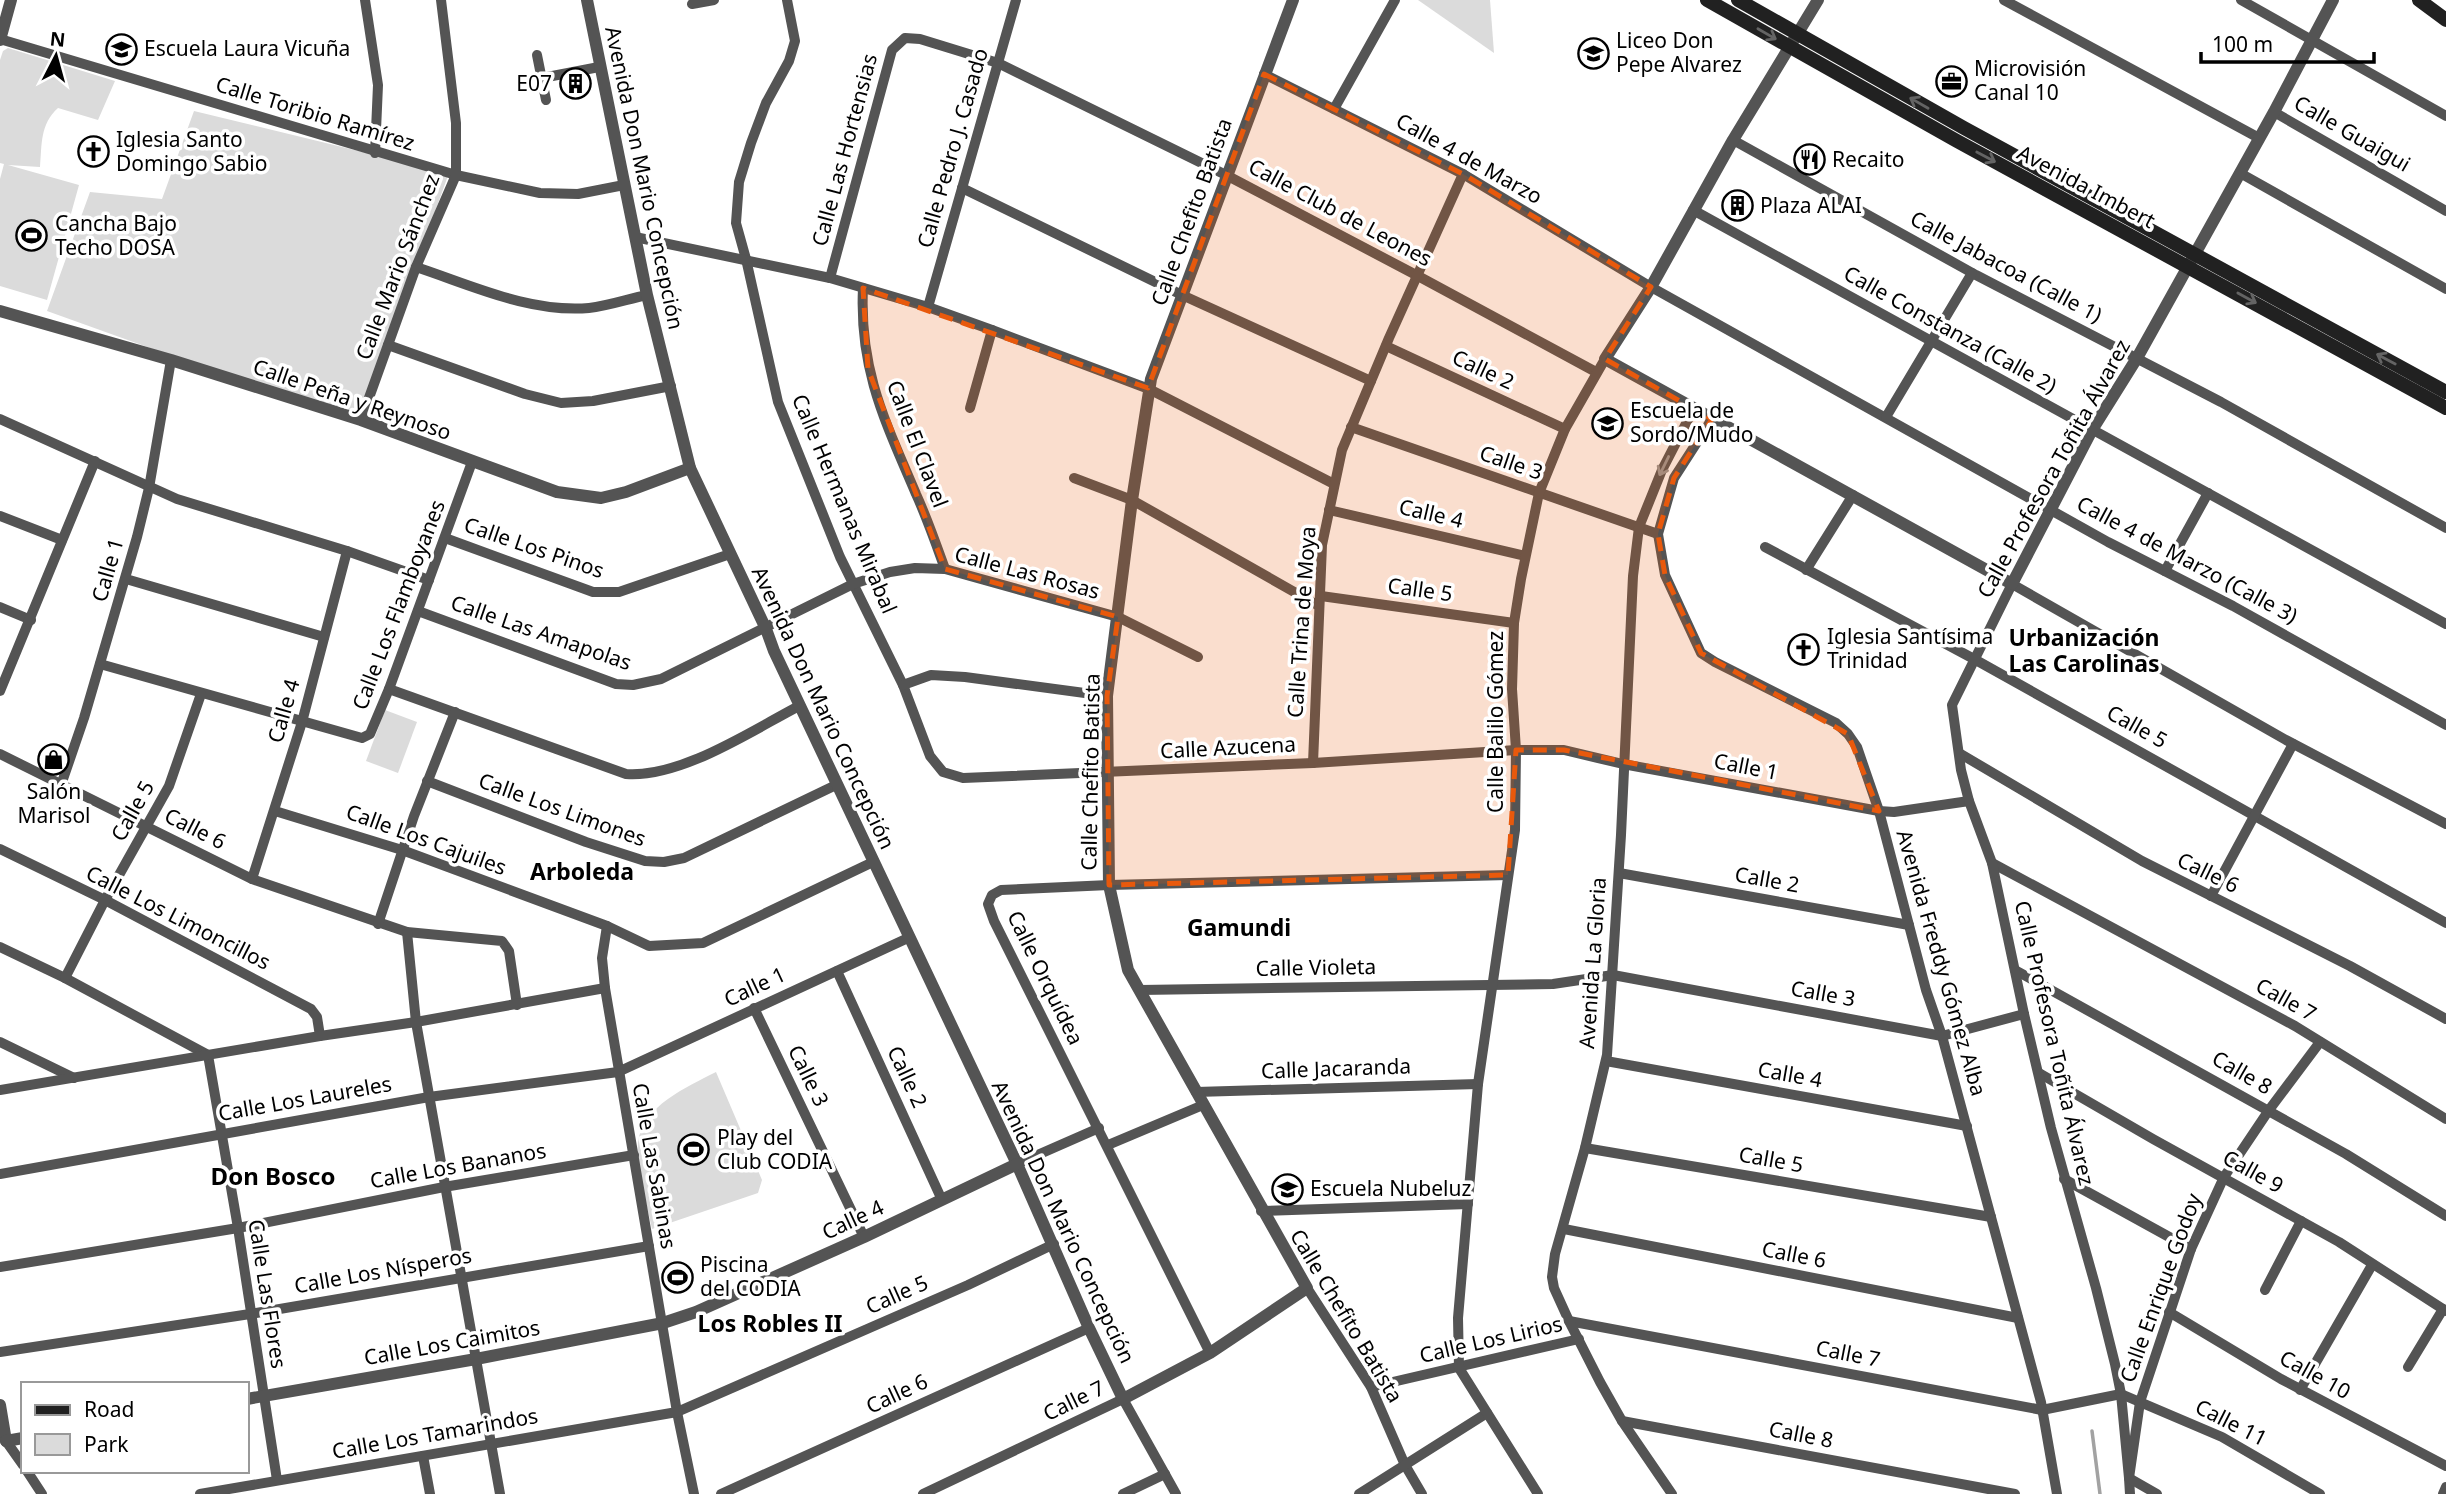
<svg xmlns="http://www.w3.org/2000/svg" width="2446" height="1494" font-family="'Noto Sans',sans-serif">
  <rect width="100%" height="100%" fill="#fff"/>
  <!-- green -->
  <g fill="#dbdbdb">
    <path d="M1418,0H1490L1494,53Z"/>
    <path d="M8,48L115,81L98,120L58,108C40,124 42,144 40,167L8,165L79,185L47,300L0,286V179L4,164L0,163V60L3,51Z"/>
    <path d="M194,111L449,173L362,413L287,397L47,311L90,192L162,199Z"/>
    <path d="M385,710L417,722L398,773L366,761Z"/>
    <path d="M716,1072L762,1180L758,1193L652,1229C647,1204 636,1168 638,1143C642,1106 687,1087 716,1072Z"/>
  </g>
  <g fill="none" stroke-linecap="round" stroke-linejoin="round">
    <!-- stream -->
    <path stroke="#a2a2a2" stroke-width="3.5" d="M2092,1431L2100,1494"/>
    <!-- minor -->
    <g stroke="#545454" stroke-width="10">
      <path d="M365,0L378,85L375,153"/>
      <path d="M787,0L795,41L789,61L766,103L751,143L739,182L736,223L746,259L778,402L840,557L903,685L930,756L943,772L963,778L1313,763L1516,750H1564L1623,764L1879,811L1894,812L1969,801"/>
      <path d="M2004,0L2259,138"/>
      <path d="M2241,0L2446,116"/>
      <path d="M692,4L714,0"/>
      <path d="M0,39L456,175L540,193L578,194L624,185"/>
      <path d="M537,55L546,100"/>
      <path d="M1264,74L1463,174L1651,287L2108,542L2233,606L2446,725"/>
      <path d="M542,78L599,67"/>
      <path d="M1334,109L1395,0"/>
      <path d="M2274,112L2446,211"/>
      <path d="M1733,140L1976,275L2221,402L2446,528"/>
      <path d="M2240,173L2446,289"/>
      <path d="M962,188L1182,295L1371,381"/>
      <path d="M1693,210L2446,624"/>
      <path d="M635,237L830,278L928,307L992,330L1149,389L1334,484"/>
      <path d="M416,267C471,285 529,313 589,308C608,306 628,299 647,295"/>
      <path d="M830,278L892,50L905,38L920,39L998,63L1226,175L1418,276L1596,372"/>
      <path d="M863,288C859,370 885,421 916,494C927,518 936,544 945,569"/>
      <path d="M928,307L1016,0"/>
      <path d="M388,345L525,394L561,403L593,401L671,386"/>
      <path d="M1386,346L1565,429"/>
      <path d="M970,408L992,330"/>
      <path d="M1886,417L1972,273"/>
      <path d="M0,419L177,499L347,551L429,580"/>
      <path d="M1712,419L1674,478L1658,534L1665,575L1701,653L1715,662L1836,723L1848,734L1857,747L1879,811L1926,990L1942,1036L2041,1402L2057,1494"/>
      <path d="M361,420L416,267L456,175V123L441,0"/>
      <path d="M1351,427L1658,534"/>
      <path d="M1074,478L1132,500L1319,606"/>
      <path d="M1329,510L1525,556"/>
      <path d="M0,516L62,540"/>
      <path d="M445,538L593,592H619L730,554"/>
      <path d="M1765,547L1974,659L2446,923"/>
      <path d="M1806,570L1853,495"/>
      <path d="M2165,571L2208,493"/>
      <path d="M126,579L324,637"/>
      <path d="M1321,596L1514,623"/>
      <path d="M0,607L31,620"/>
      <path d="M418,611L616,684L633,685L661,679L853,584L890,572L915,568L945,569L1118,617L1198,657"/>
      <path d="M100,664L362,738L370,734L389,689L472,462"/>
      <path d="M903,685L931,675L965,677L1107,696"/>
      <path d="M389,689L626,774C681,778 751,731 799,706"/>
      <path d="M0,691L95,461"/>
      <path d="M1959,753L2142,861L2350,966L2446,1019"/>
      <path d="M0,754L252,879L407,932L502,941L509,951L517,1005"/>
      <path d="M1313,763L1322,545L1342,450L1389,338L1463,174"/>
      <path d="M427,781L586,842L645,861L664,862L684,858L836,785"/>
      <path d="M61,785L84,718L137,537L149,488L171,360"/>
      <path d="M275,811L402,850L607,926L649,946L703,943L873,862"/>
      <path d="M0,849L105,900L311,1009L317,1017L320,1036"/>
      <path d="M1992,863L2295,1026L2446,1119"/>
      <path d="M1619,873L1909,925"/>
      <path d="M252,879L302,722L347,551"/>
      <path d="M2211,896L2293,744"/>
      <path d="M378,924L414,816L455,712"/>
      <path d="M607,926L602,958L605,988L677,1412L694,1494"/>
      <path d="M407,932L416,1022L500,1494"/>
      <path d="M0,947L65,978L208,1055L238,1228L277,1480"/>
      <path d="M2015,970L2346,1154L2446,1216"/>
      <path d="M837,971L942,1200"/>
      <path d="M65,978L105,900L169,786L201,694"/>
      <path d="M1140,990L1553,984L1613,975L1942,1036L2024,1014"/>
      <path d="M754,1008L864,1237"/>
      <path d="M0,1042L74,1078"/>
      <path d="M1606,1061L1967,1126"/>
      <path d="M2039,1073L2153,1139L2339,1242L2446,1311"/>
      <path d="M0,1090L320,1036L416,1022L605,988"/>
      <path d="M1196,1092L1478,1084"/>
      <path d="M1108,1145L1203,1105"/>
      <path d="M1585,1148L1991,1217"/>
      <path d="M1017,1164L1099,1128"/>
      <path d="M0,1174L429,1097L618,1072L908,938"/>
      <path d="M2064,1179L2191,1249"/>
      <path d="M1261,1211L1468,1204"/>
      <path d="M1564,1229L2018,1318"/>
      <path d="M0,1267L238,1228L444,1187L634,1155"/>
      <path d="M1307,1288L1371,1387L1405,1465L1422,1494"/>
      <path d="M2265,1290L2301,1221"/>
      <path d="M2169,1312L2281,1379L2446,1466"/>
      <path d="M1569,1321L2042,1410L2121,1394L2222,1437L2320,1494"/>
      <path d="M0,1352L250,1314L649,1246"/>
      <path d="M1210,1353L994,921L988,904L992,895L1001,890L1109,885L1508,875"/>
      <path d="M2408,1367L2443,1309"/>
      <path d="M1371,1387L1579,1339"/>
      <path d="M2300,1390L2372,1265"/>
      <path d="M1622,1421L2015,1494"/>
      <path d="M6,1441L23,1465"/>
      <path d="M423,1456L430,1494"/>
      <path d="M27,1471L42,1494"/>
      <path d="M200,1494L677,1412L968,1285L1054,1244"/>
      <path d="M721,1494L1089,1328"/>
      <path d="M923,1494L1123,1399L1176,1494"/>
      <path d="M1123,1494L1165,1474"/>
      <path d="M1359,1494L1487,1413"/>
      <path d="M1538,1494L1459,1368L1458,1318L1478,1084L1515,830L1516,750L1512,689L1514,623L1521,579L1539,493L1565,429L1605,359"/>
      <path d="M1672,1494L1622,1421L1600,1382L1569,1321L1554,1288L1552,1277L1555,1254L1585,1148L1607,1055L1621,835L1633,576L1639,527L1662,470L1694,408"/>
      <path d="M2130,1494L2129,1478L2140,1402L2191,1249L2224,1177L2269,1110L2320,1042"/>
      <path d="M2157,1494L2129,1478L2121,1394L2115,1364L2096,1288L2051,1128L2024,1014L1992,863L1969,801L1961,770L1952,705L2012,584L2286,740L2446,824"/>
      <path d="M2443,1494L2446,1487"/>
    </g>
    <!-- tertiary -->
    <g stroke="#545454" stroke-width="12">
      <path d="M587,0L647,295L690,468L766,629L774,651L1017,1164L1089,1328L1123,1399L1210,1353L1307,1288L1128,970L1109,885L1107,696L1132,500L1151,379L1293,0"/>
      <path d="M1818,0L1733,140L1651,287L1605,359L2012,584L2092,430L2137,358L2274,112L2333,0"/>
      <path d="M0,40L11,0"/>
      <path d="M0,311L171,360L361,420L557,492L601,498L626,492L690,468"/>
      <path d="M247,1399L476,1359L663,1323L696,1312L864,1237L1017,1164"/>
      <path d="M0,1405L6,1441"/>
      <path d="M6,1441L23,1438"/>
    </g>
    <!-- secondary -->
    <g stroke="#212121" stroke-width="14">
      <path d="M1707,0L1957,141L2446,408"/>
      <path d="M1738,0L1964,128L2446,392"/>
      <path d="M2419,0L2446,20"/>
    </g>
  </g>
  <!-- one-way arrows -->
  <defs><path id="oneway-shaft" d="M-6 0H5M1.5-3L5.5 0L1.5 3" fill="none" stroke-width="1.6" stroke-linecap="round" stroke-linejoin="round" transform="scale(1.75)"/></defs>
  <g stroke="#646464">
    <use href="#oneway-shaft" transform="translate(1767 34) rotate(30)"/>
    <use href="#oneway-shaft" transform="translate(1919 103) rotate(-150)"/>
    <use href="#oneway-shaft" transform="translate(1986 157) rotate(28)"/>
    <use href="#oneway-shaft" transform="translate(2247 298) rotate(29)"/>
    <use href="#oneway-shaft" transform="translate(2386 359) rotate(-152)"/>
  </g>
  <use stroke="#989898" href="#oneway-shaft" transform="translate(1664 466) rotate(116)"/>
  <!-- marked area -->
  <path fill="#e8590c" fill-opacity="0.2" stroke="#e8590c" stroke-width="5" stroke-dasharray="14 9" stroke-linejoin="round" d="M1264,74L1463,174L1651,287L1605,359L1712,419L1674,478L1658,534L1665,575L1701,653L1848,734L1879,811L1564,750H1516L1508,875L1109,885L1107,696L1118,617L945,569L868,369L863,288L1148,388Z"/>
  <!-- icons -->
  <defs>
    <symbol id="school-ring" viewBox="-11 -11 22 22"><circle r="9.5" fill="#fff" stroke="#000" stroke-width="1.5"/><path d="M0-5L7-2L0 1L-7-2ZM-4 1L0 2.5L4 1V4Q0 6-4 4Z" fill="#000"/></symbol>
    <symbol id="office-ring" viewBox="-11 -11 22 22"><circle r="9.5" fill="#fff" stroke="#000" stroke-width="1.5"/><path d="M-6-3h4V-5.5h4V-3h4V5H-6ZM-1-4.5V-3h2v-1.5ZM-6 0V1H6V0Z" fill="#000"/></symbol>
    <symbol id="building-ring" viewBox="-11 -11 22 22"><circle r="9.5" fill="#fff" stroke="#000" stroke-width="1.5"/><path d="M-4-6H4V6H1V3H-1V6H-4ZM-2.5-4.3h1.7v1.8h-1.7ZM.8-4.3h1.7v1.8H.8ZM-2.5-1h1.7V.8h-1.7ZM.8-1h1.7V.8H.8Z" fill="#000"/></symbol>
    <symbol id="church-ring" viewBox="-11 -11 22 22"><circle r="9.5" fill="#fff" stroke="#000" stroke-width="1.5"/><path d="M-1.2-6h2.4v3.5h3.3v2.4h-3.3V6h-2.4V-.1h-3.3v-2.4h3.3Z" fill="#000"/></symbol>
    <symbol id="restaurant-ring" viewBox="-11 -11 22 22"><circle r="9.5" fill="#fff" stroke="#000" stroke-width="1.5"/><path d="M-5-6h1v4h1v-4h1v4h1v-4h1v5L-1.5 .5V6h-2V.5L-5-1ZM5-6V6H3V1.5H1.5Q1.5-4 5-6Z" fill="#000"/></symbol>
    <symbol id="stadium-ring" viewBox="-11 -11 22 22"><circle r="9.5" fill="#fff" stroke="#000" stroke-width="1.5"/><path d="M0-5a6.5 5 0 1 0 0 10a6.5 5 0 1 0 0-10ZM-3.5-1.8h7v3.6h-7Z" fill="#000"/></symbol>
    <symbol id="shop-ring" viewBox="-11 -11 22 22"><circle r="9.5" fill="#fff" stroke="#000" stroke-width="1.5"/><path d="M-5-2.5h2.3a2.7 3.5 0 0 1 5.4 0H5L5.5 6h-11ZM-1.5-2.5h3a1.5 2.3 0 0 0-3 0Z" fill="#000"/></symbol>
  </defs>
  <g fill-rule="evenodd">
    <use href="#school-ring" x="104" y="32" width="35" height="35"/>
    <use href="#school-ring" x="1576" y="36" width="35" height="35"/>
    <use href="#office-ring" x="1934" y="64" width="35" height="35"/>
    <use href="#building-ring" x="558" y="66" width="35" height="35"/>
    <use href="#church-ring" x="76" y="134" width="35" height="35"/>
    <use href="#restaurant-ring" x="1792" y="142" width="35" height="35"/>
    <use href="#building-ring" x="1720" y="188" width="35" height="35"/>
    <use href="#stadium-ring" x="14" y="218" width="35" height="35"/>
    <use href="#school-ring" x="1590" y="406" width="35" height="35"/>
    <use href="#church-ring" x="1786" y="632" width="35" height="35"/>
    <use href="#shop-ring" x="36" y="742" width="35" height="35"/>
    <use href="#stadium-ring" x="676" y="1132" width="35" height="35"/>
    <use href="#school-ring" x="1270" y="1172" width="35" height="35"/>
    <use href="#stadium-ring" x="660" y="1260" width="35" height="35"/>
  </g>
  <g text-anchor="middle" stroke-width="7" stroke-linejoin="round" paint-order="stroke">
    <!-- poi labels -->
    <g font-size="21" fill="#000" stroke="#fff" text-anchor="start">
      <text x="1616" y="48">Liceo Don<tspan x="1616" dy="24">Pepe Alvarez</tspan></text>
      <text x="144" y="56">Escuela Laura Vicuña</text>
      <text x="1974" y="76">Microvisión<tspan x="1974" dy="24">Canal 10</tspan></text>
      <text x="552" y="91" text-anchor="end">E07</text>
      <text x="116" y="147">Iglesia Santo<tspan x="116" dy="24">Domingo Sabio</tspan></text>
      <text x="1832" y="167">Recaito</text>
      <text x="1760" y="213">Plaza ALAI</text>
      <text x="55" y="231">Cancha Bajo<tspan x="55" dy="24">Techo DOSA</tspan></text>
      <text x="1630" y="418">Escuela de<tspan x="1630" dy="24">Sordo/Mudo</tspan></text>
      <text x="1827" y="644">Iglesia Santísima<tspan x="1827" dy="24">Trinidad</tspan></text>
      <text x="54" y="799" text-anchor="middle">Salón<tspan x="54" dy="24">Marisol</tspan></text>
      <text x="717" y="1145">Play del<tspan x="717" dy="24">Club CODIA</tspan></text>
      <text x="1310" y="1196">Escuela Nubeluz</text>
      <text x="700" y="1272">Piscina<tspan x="700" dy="24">del CODIA</tspan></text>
    </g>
    <!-- street labels -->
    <g font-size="21" fill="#000" stroke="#fff">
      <text transform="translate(315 114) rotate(17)" y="7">Calle Toribio Ramírez</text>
      <text transform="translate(2352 134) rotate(30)" y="7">Calle Guaigui</text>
      <text transform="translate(953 148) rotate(-74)" y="7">Calle Pedro J. Casado</text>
      <text transform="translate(845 150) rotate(-75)" y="7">Calle Las Hortensias</text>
      <text transform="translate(1469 159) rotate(29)" y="7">Calle 4 de Marzo</text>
      <text transform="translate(644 178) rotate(78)" y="7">Avenida Don Mario Concepción</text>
      <text transform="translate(2086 187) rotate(28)" y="7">Avenida Imbert</text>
      <text transform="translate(1192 212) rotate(-70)" y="7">Calle Chefito Batista</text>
      <text transform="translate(1340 213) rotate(28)" y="7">Calle Club de Leones</text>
      <text transform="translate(398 267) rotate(-69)" y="7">Calle Mario Sánchez</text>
      <text transform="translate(2006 267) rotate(28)" y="7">Calle Jabacoa (Calle 1)</text>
      <text transform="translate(1950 330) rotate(29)" y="7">Calle Constanza (Calle 2)</text>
      <text transform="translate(1483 370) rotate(25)" y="7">Calle 2</text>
      <text transform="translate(352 400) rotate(19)" y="7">Calle Peña y Reynoso</text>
      <text transform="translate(917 444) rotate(69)" y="7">Calle El Clavel</text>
      <text transform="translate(1511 463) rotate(19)" y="7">Calle 3</text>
      <text transform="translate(2054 469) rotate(-61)" y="7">Calle Profesora Toñita Álvarez</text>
      <text transform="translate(844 504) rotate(67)" y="7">Calle Hermanas Mirabal</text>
      <text transform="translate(1431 514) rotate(13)" y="7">Calle 4</text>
      <text transform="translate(534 548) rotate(19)" y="7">Calle Los Pinos</text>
      <text transform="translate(2187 560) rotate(28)" y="7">Calle 4 de Marzo (Calle 3)</text>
      <text transform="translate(108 570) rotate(-74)" y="7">Calle 1</text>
      <text transform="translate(1027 573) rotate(15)" y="7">Calle Las Rosas</text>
      <text transform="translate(1420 590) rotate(8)" y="7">Calle 5</text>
      <text transform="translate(399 605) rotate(-69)" y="7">Calle Los Flamboyanes</text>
      <text transform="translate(1302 622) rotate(-86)" y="7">Calle Trina de Moya</text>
      <text transform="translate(541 633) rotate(19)" y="7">Calle Las Amapolas</text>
      <text transform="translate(823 708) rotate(65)" y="7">Avenida Don Mario Concepción</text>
      <text transform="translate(284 711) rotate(-74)" y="7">Calle 4</text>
      <text transform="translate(1496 722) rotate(-90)" y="7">Calle Balilo Gómez</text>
      <text transform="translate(2137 727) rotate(29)" y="7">Calle 5</text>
      <text transform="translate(1228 748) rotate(-3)" y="7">Calle Azucena</text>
      <text transform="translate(1746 767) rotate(11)" y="7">Calle 1</text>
      <text transform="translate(1091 772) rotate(-89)" y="7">Calle Chefito Batista</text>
      <text transform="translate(562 810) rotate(20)" y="7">Calle Los Limones</text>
      <text transform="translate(133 811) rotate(-61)" y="7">Calle 5</text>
      <text transform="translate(195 829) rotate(27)" y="7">Calle 6</text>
      <text transform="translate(426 840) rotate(20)" y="7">Calle Los Cajuiles</text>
      <text transform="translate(2208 873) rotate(26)" y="7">Calle 6</text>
      <text transform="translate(1767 880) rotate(10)" y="7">Calle 2</text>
      <text transform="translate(178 918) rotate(27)" y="7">Calle Los Limoncillos</text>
      <text transform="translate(1593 963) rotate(-86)" y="7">Avenida La Gloria</text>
      <text transform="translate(1941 963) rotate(74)" y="7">Avenida Freddy Gómez Alba</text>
      <text transform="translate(1316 968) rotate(-1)" y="7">Calle Violeta</text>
      <text transform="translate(1045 978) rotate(64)" y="7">Calle Orquídea</text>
      <text transform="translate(755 987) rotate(-25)" y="7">Calle 1</text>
      <text transform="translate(1823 994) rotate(10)" y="7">Calle 3</text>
      <text transform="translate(2286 1000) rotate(29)" y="7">Calle 7</text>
      <text transform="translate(2054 1043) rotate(77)" y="7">Calle Profesora Toñita Álvarez</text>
      <text transform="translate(1336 1069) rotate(-2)" y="7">Calle Jacaranda</text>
      <text transform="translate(2242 1073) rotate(30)" y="7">Calle 8</text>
      <text transform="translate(1790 1075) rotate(10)" y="7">Calle 4</text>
      <text transform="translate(808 1076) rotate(64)" y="7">Calle 3</text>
      <text transform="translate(907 1077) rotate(65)" y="7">Calle 2</text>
      <text transform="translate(305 1099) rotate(-10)" y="7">Calle Los Laureles</text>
      <text transform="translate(1771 1160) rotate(10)" y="7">Calle 5</text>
      <text transform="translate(458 1166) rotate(-10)" y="7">Calle Los Bananos</text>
      <text transform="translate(654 1166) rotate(80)" y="7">Calle Las Sabinas</text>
      <text transform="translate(2253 1172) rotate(29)" y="7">Calle 9</text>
      <text transform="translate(853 1220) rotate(-25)" y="7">Calle 4</text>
      <text transform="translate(1063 1222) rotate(65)" y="7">Avenida Don Mario Concepción</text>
      <text transform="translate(1794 1255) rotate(11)" y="7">Calle 6</text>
      <text transform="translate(383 1271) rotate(-10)" y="7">Calle Los Nísperos</text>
      <text transform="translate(2161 1288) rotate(-70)" y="7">Calle Enrique Godoy</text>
      <text transform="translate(267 1294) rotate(81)" y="7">Calle Las Flores</text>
      <text transform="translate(897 1295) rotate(-24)" y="7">Calle 5</text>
      <text transform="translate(1346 1316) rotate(59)" y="7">Calle Chefito Batista</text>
      <text transform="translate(1491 1340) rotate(-13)" y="7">Calle Los Lirios</text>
      <text transform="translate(452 1343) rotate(-10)" y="7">Calle Los Caimitos</text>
      <text transform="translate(1848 1354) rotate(11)" y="7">Calle 7</text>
      <text transform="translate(2315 1375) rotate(29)" y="7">Calle 10</text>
      <text transform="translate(897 1394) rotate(-25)" y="7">Calle 6</text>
      <text transform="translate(1074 1401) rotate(-26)" y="7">Calle 7</text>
      <text transform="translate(2231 1423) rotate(27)" y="7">Calle 11</text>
      <text transform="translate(435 1434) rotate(-10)" y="7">Calle Los Tamarindos</text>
      <text transform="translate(1801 1435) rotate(11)" y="7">Calle 8</text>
    </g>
    <!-- neighbourhood labels -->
    <g font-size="23" font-weight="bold" fill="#000" stroke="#fff">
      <text x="2084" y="646">Urbanización<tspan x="2084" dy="26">Las Carolinas</tspan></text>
      <text x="582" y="880">Arboleda</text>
      <text x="1239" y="936">Gamundi</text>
      <text x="770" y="1332">Los Robles II</text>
    </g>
    <!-- quarter labels -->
    <g font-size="24" font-weight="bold" fill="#000" stroke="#fff">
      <text x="273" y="1185">Don Bosco</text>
    </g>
  </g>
  <!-- legend -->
  <rect x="21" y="1382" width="228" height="91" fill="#ffffff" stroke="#999999" stroke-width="2"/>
  <rect x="35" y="1405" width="35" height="10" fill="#212121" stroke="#999999" stroke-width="2"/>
  <text x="84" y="1417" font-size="21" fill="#000000">Road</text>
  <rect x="35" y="1434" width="35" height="21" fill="#dbdbdb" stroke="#999999" stroke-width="2"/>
  <text x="84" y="1452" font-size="21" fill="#000000">Park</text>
  <!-- north arrow -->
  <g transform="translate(56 56) rotate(6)" stroke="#ffffff" stroke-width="5" paint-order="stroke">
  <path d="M0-5L12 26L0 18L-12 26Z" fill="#000000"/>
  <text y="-10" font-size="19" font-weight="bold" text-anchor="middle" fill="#000000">N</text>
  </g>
  <!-- scale -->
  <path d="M2201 52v10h173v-10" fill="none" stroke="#000000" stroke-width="3.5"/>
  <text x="2212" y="52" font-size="21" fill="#000000" stroke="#ffffff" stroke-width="5" paint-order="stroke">100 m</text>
</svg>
